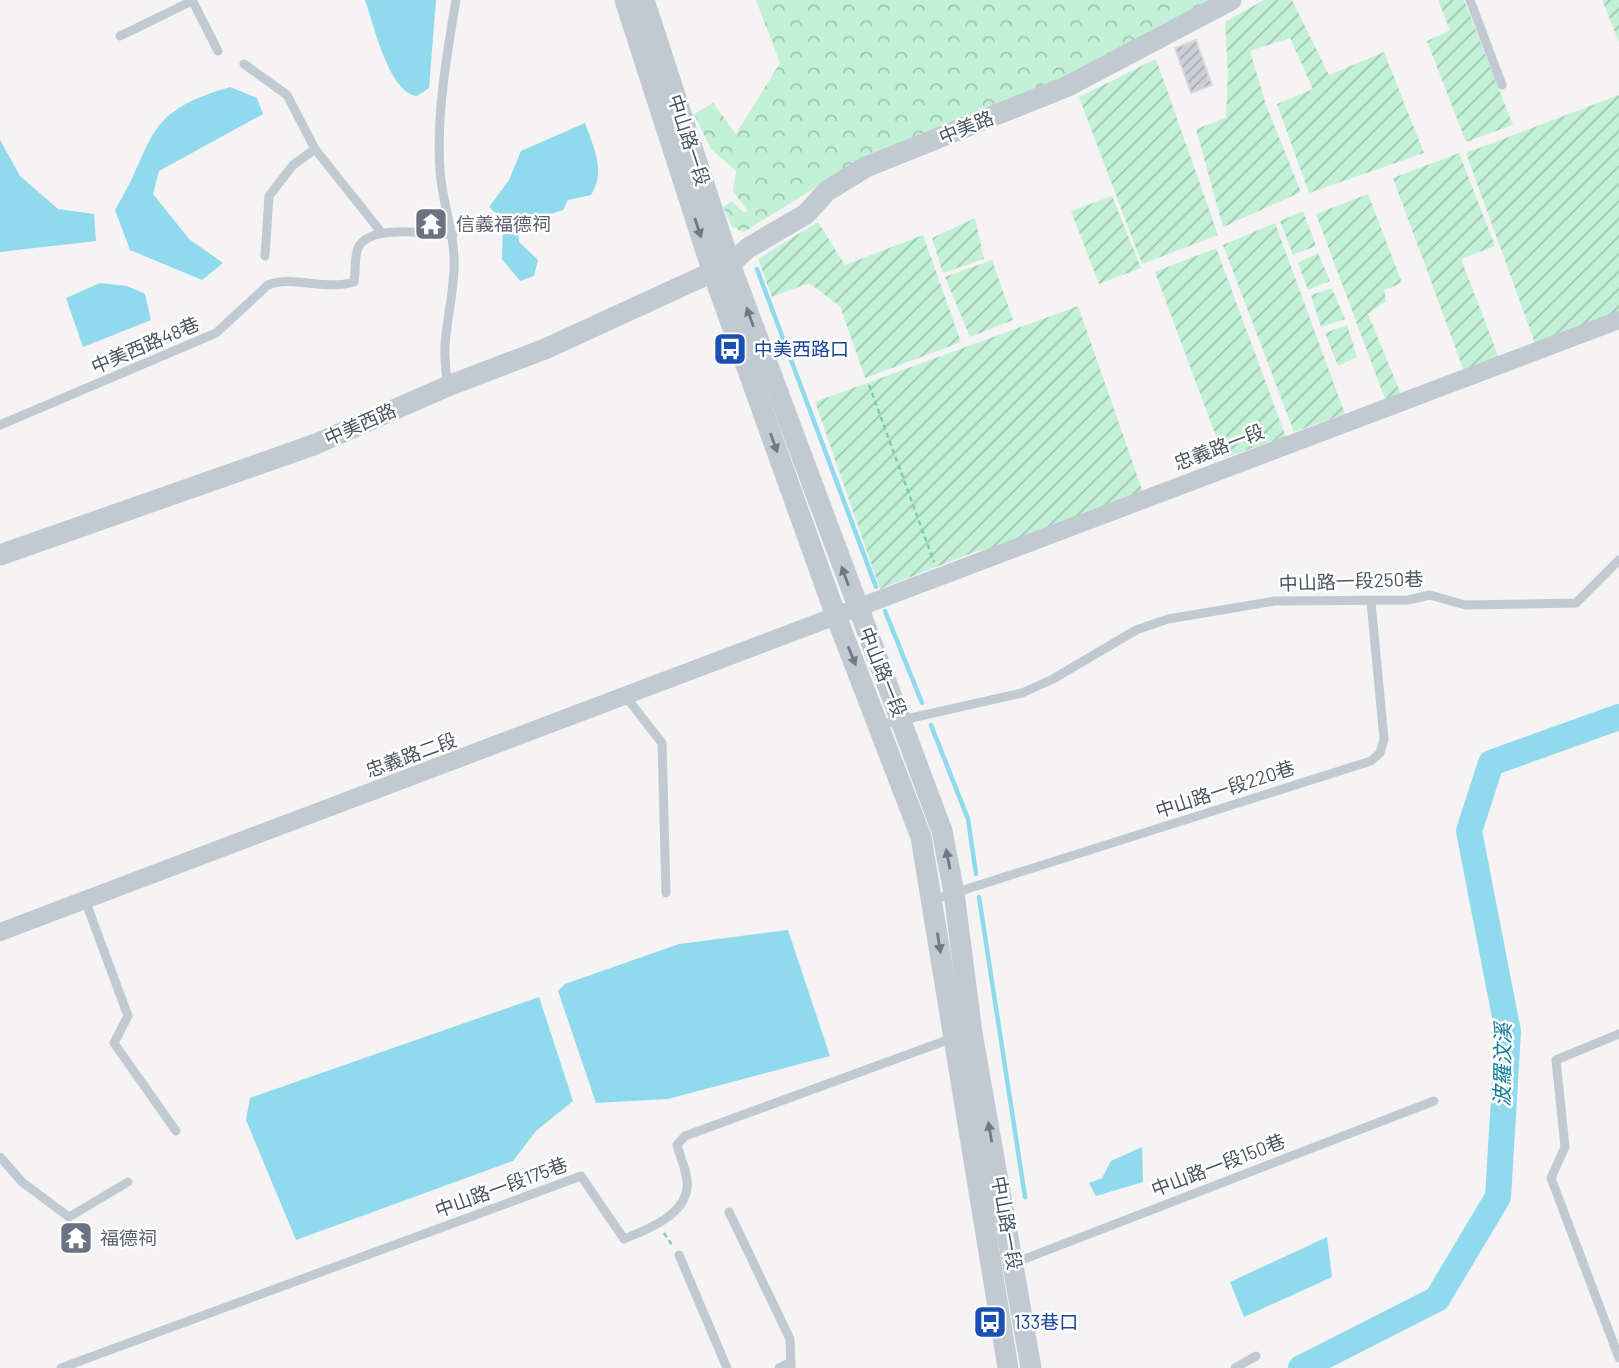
<svg xmlns="http://www.w3.org/2000/svg" width="1619" height="1368" font-family="Barlow,'Noto Sans TC',sans-serif">
  <defs>
    <pattern id="forest-crowns" width="20" height="18" patternUnits="userSpaceOnUse" patternTransform="scale(1.75)"><rect width="20" height="18" fill="#c3f1d5"/><path d="M2 6a3 3 0 1 1 6 0M12 15a3 3 0 1 1 6 0" fill="none" stroke="#a0c6b0"/></pattern>
    <pattern id="garden-furrows" width="10" height="10" patternUnits="userSpaceOnUse" patternTransform="scale(1.75)"><rect width="10" height="10" fill="#c3f1d5"/><path d="M-1 1l2-2M0 10L10 0M9 11l2-2" fill="none" stroke="#a0c6b0"/></pattern>
    <pattern id="building-hatch" width="6" height="6" patternUnits="userSpaceOnUse" patternTransform="scale(1.75)"><rect width="6" height="6" fill="#cdcfd5"/><path d="M-1 1l2-2M0 6l6-6M5 7l2-2" fill="none" stroke="#a8abb0"/></pattern>
  </defs>
  <rect width="100%" height="100%" fill="#f5f3f3"/>
  <!-- forest -->
  <path fill="url(#forest-crowns)" d="M756,0H1215L1044,88L858,161L744,232L732,227L723,207L732,201L743,212L748,211L733,191L736,171L711,149L694,114L713,103L736,134L780,63Z"/>
  <!-- garden -->
  <g fill="url(#garden-furrows)">
    <path d="M1264,0H1292L1329,75L1384,52L1424,153L1309,193L1277,104L1313,89L1290,38L1250,51L1266,105L1301,192L1223,227L1196,129L1226,118L1228,74L1225,22Z"/>
    <path d="M1438,0H1464L1513,125L1466,142L1427,41L1450,30Z"/>
    <path d="M1602,0H1619V42Z"/>
    <path d="M1156,59L1218,235L1142,264L1079,97Z"/>
    <path d="M1619,95V311L1535,343L1466,153Z"/>
    <path d="M1459,153L1495,246L1461,259L1499,358L1464,371L1393,178Z"/>
    <path d="M1368,194L1402,283L1384,290L1386,301L1368,314L1401,394L1385,399L1316,214Z"/>
    <path d="M1112,196L1141,268L1099,284L1071,211Z"/>
    <path d="M1303,211L1316,246L1293,255L1280,221Z"/>
    <path d="M975,218L984,259L943,273L932,238Z"/>
    <path d="M818,222L845,265L923,235L961,342L865,378L840,306L809,283L772,297L758,259Z"/>
    <path d="M1275,223L1345,414L1294,432L1223,245Z"/>
    <path d="M1216,248L1286,437L1224,458L1155,272Z"/>
    <path d="M1318,253L1330,281L1308,290L1298,263Z"/>
    <path d="M992,260L1013,320L970,337L945,277Z"/>
    <path d="M1332,288L1345,319L1321,327L1311,295Z"/>
    <path d="M1078,306L1145,498L1017,547L977,551L880,589L815,402Z"/>
    <path d="M1347,325L1357,357L1338,366L1325,333Z"/>
  </g>
  <!-- water -->
  <g fill="#90daee">
    <path d="M365,0H436L429,88L417,96C389,93 374,25 365,0Z"/>
    <path d="M230,87L257,98L263,114L159,171L153,194L189,239L223,263L202,280L130,250L115,210C157,142 139,113 230,87Z"/>
    <path d="M585,123C594,149 606,171 591,195L568,200L563,210L518,224L519,242L538,260L534,276L520,281L502,259L503,219L489,207L509,180L521,151Z"/>
    <path d="M0,140L20,176L58,209L94,214L96,241L0,252Z"/>
    <path d="M100,283L127,286L145,294L151,320L83,347L66,298Z"/>
    <path d="M788,930L830,1056L668,1099L596,1103L558,991L565,984L679,944Z"/>
    <path d="M539,997L573,1101L536,1131L513,1161L296,1240L246,1120L250,1098Z"/>
    <path d="M1142,1147L1143,1182L1096,1196L1089,1183L1102,1178L1111,1161Z"/>
    <path d="M1327,1237L1332,1277L1244,1317L1230,1282Z"/>
  </g>
  <g fill="none" stroke-linecap="round" stroke-linejoin="round">
    <!-- stream -->
    <g stroke="#90daee" stroke-width="4.5">
      <path d="M757,269L876,587"/>
      <path d="M885,611L922,703"/>
      <path d="M931,725L968,819L976,874"/>
      <path d="M979,897L1025,1197"/>
    </g>
    <!-- river -->
    <path stroke="#90daee" stroke-width="26" d="M1301,1368L1437,1299L1498,1197L1508,1032L1469,831L1491,763L1619,717"/>
  </g>
  <!-- building -->
  <path fill="url(#building-hatch)" stroke="#d7d9de" stroke-width="2" d="M1196,40L1212,85L1191,93L1175,48Z"/>
  <g fill="none" stroke-linecap="round" stroke-linejoin="round">
    <!-- path -->
    <g stroke="#7ad0a6" stroke-width="2.5" stroke-dasharray="5 3.5" stroke-linecap="butt">
      <path d="M869,385L934,562"/>
      <path d="M664,1233L672,1245"/>
    </g>
    <!-- service -->
    <g stroke="#c1cad2" stroke-width="9">
      <path d="M192,0L218,51"/>
      <path d="M1470,0L1502,85"/>
      <path d="M120,36L192,1"/>
      <path d="M244,64L287,95L315,149L381,232"/>
      <path d="M265,256L269,196L293,165L315,149"/>
      <path d="M448,386C439,338 452,315 454,270C456,235 442,204 440,170C436,116 447,53 456,0"/>
      <path d="M0,425L216,333L268,285C292,275 325,291 354,282C356,272 354,257 358,248C369,223 430,234 453,235"/>
      <path d="M626,697L662,743L666,893"/>
      <path d="M880,725L1022,693L1053,679L1136,630L1168,619L1275,601L1408,600L1430,595L1465,605L1576,603L1619,560"/>
      <path d="M85,900L128,1016L114,1043L176,1131"/>
      <path d="M932,900L1371,761L1380,753L1384,739L1371,602"/>
      <path d="M1619,1034L1556,1060L1565,1147L1551,1178L1619,1358"/>
      <path d="M0,1157L22,1182L69,1217L128,1182"/>
      <path d="M729,1212L790,1339L791,1368"/>
      <path d="M679,1255L727,1368"/>
      <path d="M1014,1263L1434,1101"/>
      <path d="M61,1368L581,1176L624,1239C646,1230 684,1216 687,1188C689,1176 680,1157 677,1145L685,1136L953,1038"/>
      <path d="M779,1368L791,1362"/>
      <path d="M1235,1368L1256,1356"/>
    </g>
    <!-- minor -->
    <path stroke="#c1cad2" stroke-width="18" d="M0,932L1619,320"/>
    <!-- tertiary -->
    <g stroke="#c1cad2" stroke-width="21">
      <path d="M625,0L712,270L836,616L921,837L1008,1368"/>
      <path d="M644,0L730,264L942,831L954,893L972,1033L1031,1368"/>
      <path d="M0,555L316,444L448,386L545,349L730,264L748,248L806,214L827,191L866,167L1068,86L1231,0"/>
    </g>
  </g>
  <!-- one-way arrows -->
  <defs><path id="oneway-solid" d="M-6-.8H1V-3.2L6.5 0L1 3.2V.8H-6Z" transform="scale(1.75)"/></defs>
  <g fill="#6e7983">
    <use href="#oneway-solid" transform="translate(698 228) rotate(72)"/>
    <use href="#oneway-solid" transform="translate(750 317) rotate(-110)"/>
    <use href="#oneway-solid" transform="translate(774 443) rotate(70)"/>
    <use href="#oneway-solid" transform="translate(845 576) rotate(-110)"/>
    <use href="#oneway-solid" transform="translate(852 656) rotate(68)"/>
    <use href="#oneway-solid" transform="translate(948 859) rotate(-101)"/>
    <use href="#oneway-solid" transform="translate(939 943) rotate(81)"/>
    <use href="#oneway-solid" transform="translate(990 1132) rotate(-100)"/>
  </g>
  <!-- icons -->
  <defs>
    <symbol id="temple-square" viewBox="-11 -11 22 22"><rect x="-9" y="-9" width="18" height="18" rx="4" fill="#6b7280" stroke="#fff"/><path d="M0-6L5-2H3V0L6.5 2.5H4V6H1.5V3h-3V6H-4V2.5H-6.5L-3 0V-2H-5Z" fill="#fff"/></symbol>
    <symbol id="bus-square" viewBox="-11 -11 22 22"><rect x="-9" y="-9" width="18" height="18" rx="4" fill="#1a4fb4" stroke="#fff"/><path d="M-5-6H5V4H4V6H2V4H-2V6H-4V4H-5ZM-3.5-4V0h7V-4ZM-3.5 1.2v1.5H-2V1.2ZM2 1.2v1.5H3.5V1.2Z" fill="#fff"/></symbol>
  </defs>
  <g fill-rule="evenodd">
    <use href="#temple-square" x="412" y="205" width="38" height="38"/>
    <use href="#bus-square" x="711" y="330" width="38" height="38"/>
    <use href="#temple-square" x="57" y="1219" width="38" height="38"/>
    <use href="#bus-square" x="971" y="1303" width="38" height="38"/>
  </g>
  <g text-anchor="middle" stroke-width="5" stroke-linejoin="round" paint-order="stroke">
    <!-- street labels -->
    <g font-size="19" fill="#4a5661" stroke="#fff">
      <text transform="translate(966 127) rotate(-22)" y="7">中美路</text>
      <text transform="translate(689 140) rotate(72)" y="7">中山路一段</text>
      <text transform="translate(145 345) rotate(-23)" y="7">中美西路48巷</text>
      <text transform="translate(360 424) rotate(-24)" y="7">中美西路</text>
      <text transform="translate(1219 447) rotate(-21)" y="7">忠義路一段</text>
      <text transform="translate(1351 581) rotate(-2)" y="7">中山路一段250巷</text>
      <text transform="translate(883 672) rotate(68)" y="7">中山路一段</text>
      <text transform="translate(411 755) rotate(-20)" y="7">忠義路二段</text>
      <text transform="translate(1225 789) rotate(-18)" y="7">中山路一段220巷</text>
      <text transform="translate(1218 1165) rotate(-21)" y="7">中山路一段150巷</text>
      <text transform="translate(501 1187) rotate(-20)" y="7">中山路一段175巷</text>
      <text transform="translate(1007 1223) rotate(80)" y="7">中山路一段</text>
    </g>
    <!-- worship labels -->
    <g font-size="19" fill="#5b616d" stroke="#fff" text-anchor="start">
      <text x="456" y="231">信義福德祠</text>
      <text x="100" y="1245">福德祠</text>
    </g>
    <!-- transit labels -->
    <g font-size="19" fill="#164399" stroke="#fff" text-anchor="start">
      <text x="754" y="356">中美西路口</text>
      <text x="1014" y="1329">133巷口</text>
    </g>
    <!-- water labels -->
    <g font-size="21" font-style="italic" fill="#0c7c9b" stroke="#fff">
      <text transform="translate(1503 1065) rotate(-89)" y="7">波羅汶溪</text>
    </g>
  </g>
</svg>
